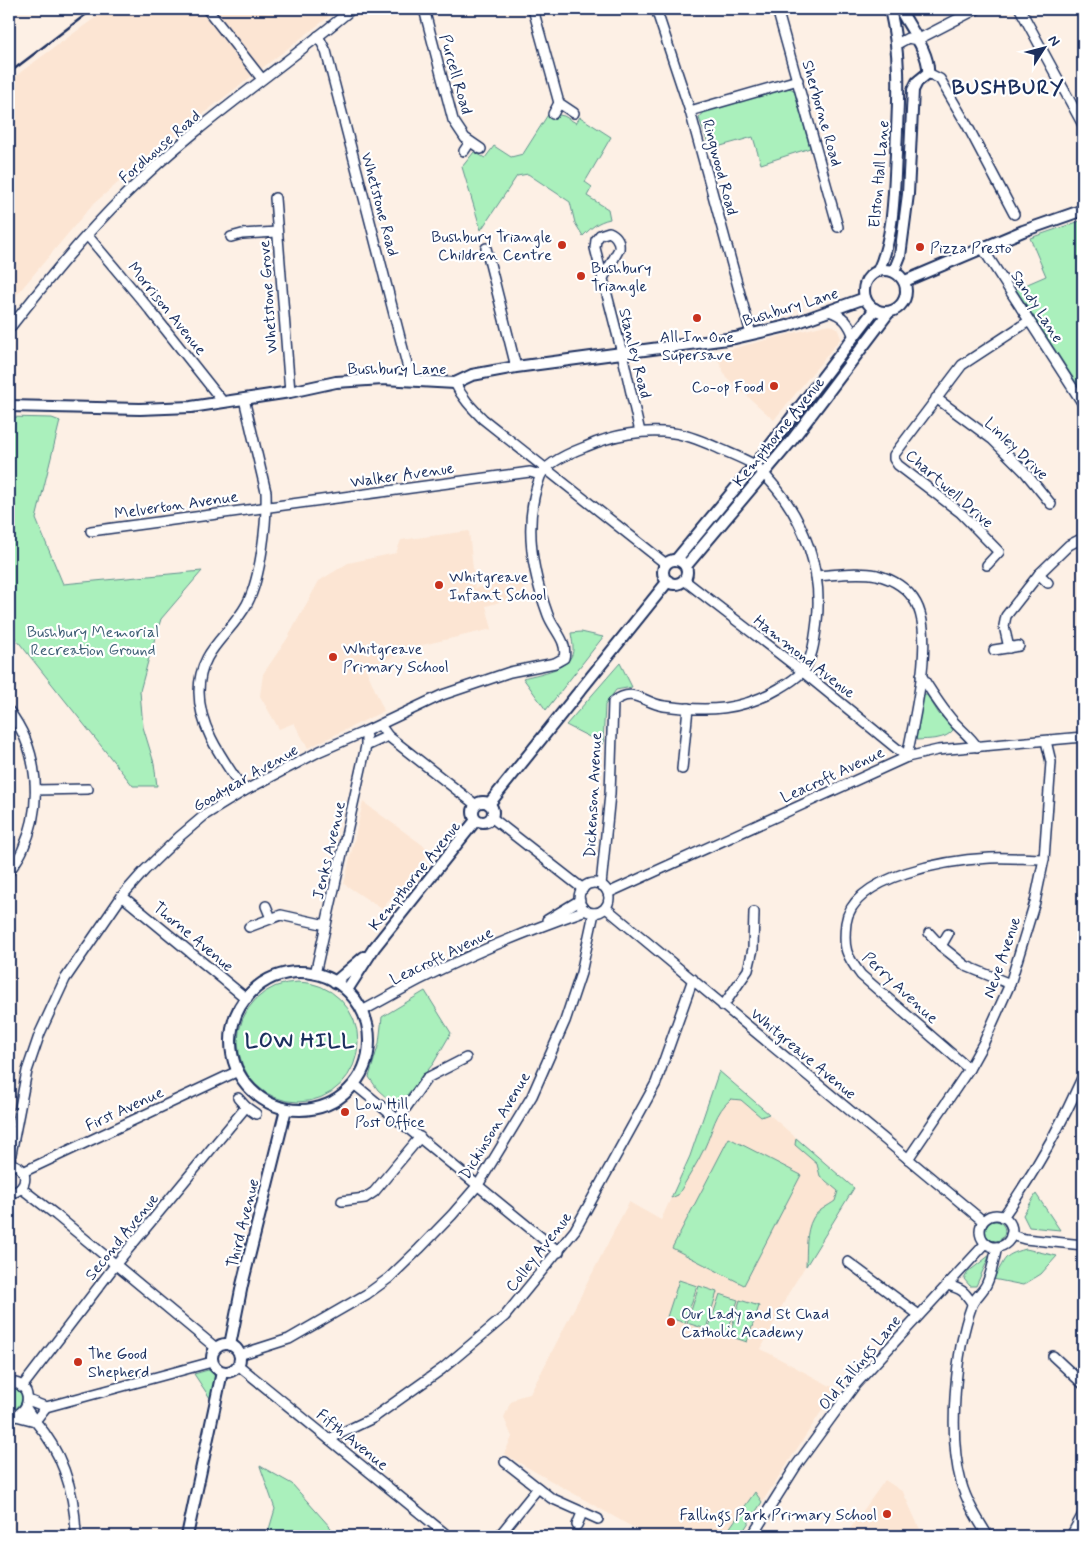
<svg xmlns="http://www.w3.org/2000/svg" width="1092" height="1545" font-family="Mynerve,sans-serif">
  <rect width="100%" height="100%" fill="#fdf0e5"/>
  <filter id="ink" filterUnits="userSpaceOnUse"><feTurbulence type="fractalNoise" baseFrequency=".02" numOctaves="2"/><feDisplacementMap in="SourceGraphic" scale="10" xChannelSelector="R" yChannelSelector="G"/><feConvolveMatrix kernelMatrix="1 2 1 2 8 2 1 2 1" color-interpolation-filters="sRGB"/></filter>
  <g filter="url(#ink)">
    <!-- built -->
    <g fill="#fce5d3">
      <path d="M107,9H339L165,143L92,205L9,304V83L22,71Z"/>
      <path d="M825,325L834,326L838,330L841,338L774,420L726,377L715,353Z"/>
      <path d="M469,531L475,588L519,579L527,594L486,606L492,629L418,646L366,669L384,711L308,748L294,723L279,729L260,696L263,674L287,639L319,581L348,563L396,553L401,540Z"/>
      <path d="M363,802L431,851L382,909L344,884Z"/>
      <path d="M719,1071L854,1188L788,1294L761,1349L836,1389L740,1536H648L504,1454L512,1437L504,1418L510,1403L518,1397L530,1394L629,1202L661,1220L690,1156Z"/>
      <path d="M885,1480L903,1492L923,1536H845Z"/>
    </g>
    <!-- green -->
    <g fill="#aaf0bc" stroke="#62908d">
      <path d="M789,88L794,90L810,148L761,164L753,137L710,149L699,118L705,111Z"/>
      <path d="M549,113L564,116L576,123L580,117L611,137L585,182L592,187L587,196L608,209L610,219C597,222 592,227 583,236L575,223L570,202L528,174L517,176L481,230L462,167L474,152L485,158L494,146L511,157L523,154Z"/>
      <path d="M1083,220V393L1016,289L1046,276L1030,238Z"/>
      <path d="M9,417L52,418L60,421L36,519L63,584L202,571L161,619L150,654L140,691L143,727L154,763L157,786H133L9,630Z"/>
      <path d="M581,632L603,637L546,710L523,678C537,674 563,671 571,657C575,650 572,641 571,633Z"/>
      <path d="M620,663L632,687L616,690L605,705L603,744L566,725Z"/>
      <path d="M925,695H927L939,714L951,726L953,730C946,740 929,739 917,740L914,736L923,697Z"/>
      <circle cx="298" cy="1042" r="60"/>
      <path d="M425,991L451,1033L433,1064L397,1107L378,1090L369,1077L379,1043L382,1017Z"/>
      <path d="M719,1071L769,1114L761,1117L741,1100L731,1099C715,1112 713,1130 705,1147C697,1164 687,1179 678,1195L671,1198L690,1156Z"/>
      <path d="M729,1138L801,1175L744,1285L672,1248Z"/>
      <path d="M796,1138L854,1188L806,1266C807,1251 805,1232 813,1218C817,1211 828,1206 835,1201L838,1191L820,1176L817,1164L795,1145Z"/>
      <path d="M1036,1194L1060,1230L1029,1227L1023,1215Z"/>
      <circle cx="995" cy="1231" r="10"/>
      <path d="M1026,1249L1057,1256L1041,1274L1023,1285L993,1279C1007,1259 1000,1256 1026,1249Z"/>
      <path d="M990,1255L976,1286H970L964,1279L968,1272Z"/>
      <path d="M679,1280L697,1286L685,1323L667,1317Z"/>
      <path d="M699,1286L717,1292L706,1329L687,1323Z"/>
      <path d="M720,1294L738,1300L726,1336L708,1330Z"/>
      <path d="M740,1300L759,1306L747,1342L729,1336Z"/>
      <path d="M208,1370C220,1374 213,1388 210,1398L194,1374Z"/>
      <path d="M9,1387L18,1389L22,1396L21,1403L16,1409L9,1411Z"/>
      <path d="M260,1466L292,1484L338,1536H267L275,1509Z"/>
      <path d="M755,1492L762,1502L740,1536H724Z"/>
    </g>
    <g fill="none" stroke-linecap="round" stroke-linejoin="round">
      <defs>
        <g id="minor">
          <path d="M207,9L262,79"/>
          <path d="M424,9L453,120L465,138L481,149"/>
          <path d="M533,9L559,103"/>
          <path d="M656,9L690,111L751,334"/>
          <path d="M777,9L838,227"/>
          <path d="M1020,9L1083,125"/>
          <path d="M318,36L326,51L411,380"/>
          <path d="M897,44L908,38L917,40L977,9"/>
          <path d="M928,73L940,79L967,125L1014,214"/>
          <path d="M690,111L798,80"/>
          <path d="M553,114L559,103L574,113"/>
          <path d="M464,151L470,142"/>
          <path d="M275,198L290,392"/>
          <path d="M87,235L150,310L223,402"/>
          <path d="M231,237L242,234L277,232"/>
          <path d="M486,248L516,367"/>
          <path d="M983,249L1083,404"/>
          <path d="M602,280L619,249C620,240 616,235 609,232L600,235L596,240L595,248L622,353L640,432"/>
          <path d="M829,311C844,316 849,323 854,337"/>
          <path d="M9,329C46,282 83,236 126,194C195,125 278,71 352,9"/>
          <path d="M455,383C462,398 472,408 483,419L666,564"/>
          <path d="M936,398L993,440L1024,471L1051,504"/>
          <path d="M244,399L266,492C267,522 261,577 247,604C229,637 199,649 199,692C199,729 225,762 244,791"/>
          <path d="M91,531L530,472L540,475"/>
          <path d="M987,565L999,552L961,513L898,465L894,459V455L962,365L1029,321"/>
          <path d="M1039,574L1048,583"/>
          <path d="M816,576C835,575 858,571 877,575C892,579 908,588 916,603C935,637 914,718 907,757"/>
          <path d="M684,580L803,672L907,757"/>
          <path d="M1009,648L1004,626L1006,616L1039,574L1069,545L1083,538"/>
          <path d="M994,650L1019,646"/>
          <path d="M921,675C931,691 940,706 953,721C961,730 971,737 977,747"/>
          <path d="M9,711C39,750 43,805 23,849C20,857 14,864 9,872"/>
          <path d="M380,725L388,736L476,805"/>
          <path d="M366,746L388,736"/>
          <path d="M682,769L688,708"/>
          <path d="M36,790L88,789"/>
          <path d="M491,817L583,889"/>
          <circle cx="594" cy="898" r="15"/>
          <path d="M608,893L907,757L938,750L1083,737"/>
          <path d="M122,896L247,999"/>
          <path d="M266,906L271,918"/>
          <path d="M606,908L983,1221"/>
          <path d="M547,920L580,900"/>
          <path d="M249,927L281,915L326,925"/>
          <path d="M929,933L941,946"/>
          <path d="M948,934L941,946L966,966L1010,984"/>
          <path d="M315,974L366,746V737L364,732"/>
          <path d="M723,1006L748,970L753,949L754,912"/>
          <path d="M362,1011C381,1001 400,990 419,980C473,953 529,930 586,910"/>
          <path d="M969,1069L861,975C846,955 843,949 846,923C853,874 951,860 990,858C1008,857 1026,859 1044,859"/>
          <path d="M354,1084L559,1252"/>
          <path d="M246,1107L256,1114"/>
          <path d="M398,1119L427,1078L466,1058"/>
          <path d="M908,1159L969,1069L984,1042L1010,984L1035,902L1044,859L1051,762L1046,741"/>
          <path d="M23,1172L238,1071"/>
          <path d="M21,1188L56,1215L216,1348"/>
          <path d="M9,1193C30,1192 30,1165 9,1164L27,1071L40,1033L65,979L122,896L145,870L179,837L205,815L244,791L320,751L364,732L442,695L510,672L555,663L564,658C568,641 554,631 548,615C532,572 523,522 540,477C545,463 572,452 585,447C612,435 644,429 673,433C689,435 704,442 718,448C729,453 742,458 753,464C760,468 766,476 771,482C804,519 823,571 817,621C815,637 813,661 801,673C795,679 787,684 780,688C742,711 708,712 664,706C643,703 634,686 613,702L610,794L601,885"/>
          <path d="M342,1201L365,1198L374,1192L420,1137"/>
          <circle cx="996" cy="1231" r="16"/>
          <path d="M1003,1217C1035,1172 1061,1126 1083,1076"/>
          <path d="M1011,1235L1025,1239L1083,1245"/>
          <path d="M848,1262L919,1315"/>
          <path d="M947,1285C962,1289 964,1291 972,1303"/>
          <path d="M239,1355L289,1339L367,1294L389,1278L419,1249L452,1215L478,1185L532,1096L565,1021L581,973L594,913"/>
          <path d="M1053,1356L1083,1384"/>
          <path d="M238,1365L448,1536"/>
          <path d="M9,1383C32,1380 35,1414 9,1417"/>
          <path d="M22,1387L116,1264L246,1107L238,1098"/>
          <path d="M28,1400L46,1407L35,1421C64,1454 75,1493 76,1536"/>
          <path d="M46,1407L212,1362"/>
          <path d="M16,1416L35,1421L26,1408"/>
          <path d="M329,1439L373,1418L442,1369L505,1316L575,1230L656,1083L693,979"/>
          <path d="M505,1462L551,1498L598,1519"/>
          <path d="M577,1525L582,1513"/>
          <path d="M499,1536L538,1488"/>
          <path d="M752,1536L796,1466L855,1385L986,1243"/>
          <path d="M988,1536C978,1520 966,1501 961,1482C948,1435 955,1351 972,1305C975,1297 984,1291 987,1283C992,1272 994,1259 997,1247"/>
          <path d="M1071,1536L1083,1514"/>
        </g>
        <g id="tertiary">
          <circle cx="885" cy="291" r="21"/>
          <path d="M878,271C894,237 894,191 896,154C898,101 902,61 890,9"/>
          <path d="M894,271L900,256L908,194L913,90L917,82L928,73C930,53 909,27 900,9"/>
          <path d="M905,281L1023,231L1083,210"/>
          <path d="M9,406L140,409L191,407L290,392L336,382L383,379L455,383L472,375L516,367L735,338L787,326L865,298"/>
          <path d="M676,560L763,455L875,309"/>
          <circle cx="675" cy="572" r="12"/>
          <path d="M686,566L792,440L889,312"/>
          <circle cx="483" cy="812" r="10"/>
          <path d="M489,804L668,581"/>
          <circle cx="300" cy="1041" r="69"/>
          <path d="M335,982L364,957"/>
          <path d="M347,990L374,948L476,820"/>
          <circle cx="226" cy="1358" r="14"/>
          <path d="M230,1345L242,1285L286,1109"/>
          <path d="M187,1536L222,1372"/>
        </g>
      </defs>
      <!-- minor casing -->
      <use href="#minor" stroke="#1b2f5e" stroke-width="12"/>
      <!-- tertiary casing -->
      <use href="#tertiary" stroke="#1b2f5e" stroke-width="14"/>
      <!-- minor -->
      <use href="#minor" stroke="#fff" stroke-width="9"/>
      <!-- tertiary -->
      <use href="#tertiary" stroke="#fff" stroke-width="10"/>
      <!-- rail -->
      <path stroke="#1b2f5e" stroke-width="2.5" d="M9,73L93,9"/>
    </g>
  </g>
  <!-- markers -->
  <g fill="#c8321e" stroke="#fff" stroke-width="2">
    <circle cx="562" cy="245" r="5"/>
    <circle cx="920" cy="247" r="5"/>
    <circle cx="581" cy="276" r="5"/>
    <circle cx="697" cy="318" r="5"/>
    <circle cx="774" cy="386" r="5"/>
    <circle cx="439" cy="585" r="5"/>
    <circle cx="333" cy="657" r="5"/>
    <circle cx="345" cy="1112" r="5"/>
    <circle cx="671" cy="1322" r="5"/>
    <circle cx="78" cy="1362" r="5"/>
    <circle cx="887" cy="1514" r="5"/>
  </g>
  <g text-anchor="middle" stroke-width="4.5" stroke-linejoin="round" paint-order="stroke">
    <!-- street labels -->
    <g font-size="16" fill="#1b2f5e" stroke="#fff">
      <text transform="translate(457 74) rotate(74)" y="6">Purcell Road</text>
      <text transform="translate(823 113) rotate(74)" y="6">Sherborne Road</text>
      <text transform="translate(159 146) rotate(-41)" y="6">Fordhouse Road</text>
      <text transform="translate(721 167) rotate(75)" y="6">Ringwood Road</text>
      <text transform="translate(878 174) rotate(-85)" y="6">Elston Hall Lane</text>
      <text transform="translate(381 204) rotate(75)" y="6">Whetstone Road</text>
      <text transform="translate(267 297) rotate(-94)" y="6">Whetstone Grove</text>
      <text transform="translate(790 306) rotate(-17)" y="6">Bushbury Lane</text>
      <text transform="translate(1038 306) rotate(57)" y="6">Sandy Lane</text>
      <text transform="translate(168 308) rotate(51)" y="6">Morrison Avenue</text>
      <text transform="translate(636 353) rotate(76)" y="6">Stanley Road</text>
      <text x="397" y="374">Bushbury Lane</text>
      <text transform="translate(778 431) rotate(-51)" y="6">Kempthorne Avenue</text>
      <text transform="translate(1017 448) rotate(44)" y="6">Linley Drive</text>
      <text transform="translate(402 474) rotate(-8)" y="6">Walker Avenue</text>
      <text transform="translate(950 488) rotate(41)" y="6">Chartwell Drive</text>
      <text transform="translate(176 504) rotate(-8)" y="6">Melverton Avenue</text>
      <text transform="translate(805 656) rotate(38)" y="6">Hammond Avenue</text>
      <text transform="translate(832 774) rotate(-25)" y="6">Leacroft Avenue</text>
      <text transform="translate(245 777) rotate(-30)" y="6">Goodyear Avenue</text>
      <text transform="translate(592 795) rotate(-87)" y="6">Dickenson Avenue</text>
      <text transform="translate(328 850) rotate(-77)" y="6">Jenks Avenue</text>
      <text transform="translate(414 875) rotate(-51)" y="6">Kempthorne Avenue</text>
      <text transform="translate(194 936) rotate(40)" y="6">Thorne Avenue</text>
      <text transform="translate(441 955) rotate(-26)" y="6">Leacroft Avenue</text>
      <text transform="translate(1001 957) rotate(-71)" y="6">Neve Avenue</text>
      <text transform="translate(901 987) rotate(43)" y="6">Perry Avenue</text>
      <text transform="translate(804 1053) rotate(40)" y="6">Whitgreave Avenue</text>
      <text transform="translate(124 1108) rotate(-25)" y="6">First Avenue</text>
      <text transform="translate(494 1125) rotate(-59)" y="6">Dickinson Avenue</text>
      <text transform="translate(242 1223) rotate(-76)" y="6">Third Avenue</text>
      <text transform="translate(121 1236) rotate(-51)" y="6">Second Avenue</text>
      <text transform="translate(538 1251) rotate(-52)" y="6">Colley Avenue</text>
      <text transform="translate(859 1362) rotate(-50)" y="6">Old Fallings Lane</text>
      <text transform="translate(353 1439) rotate(39)" y="6">Fifth Avenue</text>
    </g>
    <!-- poi labels -->
    <g font-size="16" fill="#1b2f5e" stroke="#fff" text-anchor="start">
      <text x="552" y="242" text-anchor="end">Bushbury Triangle<tspan x="552" dy="18">Children Centre</tspan></text>
      <text x="930" y="253">Pizza Presto</text>
      <text x="591" y="273">Bushbury<tspan x="591" dy="18">Triangle</tspan></text>
      <text x="697" y="342" text-anchor="middle">All In One<tspan x="697" dy="18">Supersave</tspan></text>
      <text x="764" y="392" text-anchor="end">Co-op Food</text>
      <text x="449" y="582">Whitgreave<tspan x="449" dy="18">Infant School</tspan></text>
      <text x="343" y="654">Whitgreave<tspan x="343" dy="18">Primary School</tspan></text>
      <text x="355" y="1109">Low Hill<tspan x="355" dy="18">Post Office</tspan></text>
      <text x="681" y="1319">Our Lady and St Chad<tspan x="681" dy="18">Catholic Academy</tspan></text>
      <text x="88" y="1359">The Good<tspan x="88" dy="18">Shepherd</tspan></text>
      <text x="877" y="1520" text-anchor="end">Fallings Park Primary School</text>
    </g>
    <!-- park labels -->
    <g font-size="16" fill="#3f5f76" stroke="#fff">
      <text x="93" y="637">Bushbury Memorial<tspan x="93" dy="18">Recreation Ground</tspan></text>
    </g>
    <!-- district labels -->
    <g font-size="21" font-weight="bold" letter-spacing="1" fill="#1b2f5e" stroke="#fff">
      <text x="1008" y="94">BUSHBURY</text>
      <text x="300" y="1047">LOW HILL</text>
    </g>
  </g>
  <!-- margin -->
  <rect width="1092" height="1545" fill="none" stroke="#fff" stroke-width="30"/>
  <rect x="15" y="15" width="1062" height="1515" fill="none" stroke="#1b2f5e" stroke-width="2" filter="url(#ink)"/>
  <!-- north arrow -->
  <g transform="translate(1044 48) rotate(54)" stroke="#ffffff" stroke-width="4" paint-order="stroke">
  <path d="M0-4L9 19L0 12L-9 19Z" fill="#1b2f5e"/>
  <text y="-8" font-size="14" font-weight="bold" text-anchor="middle" fill="#1b2f5e">N</text>
  </g>
</svg>
